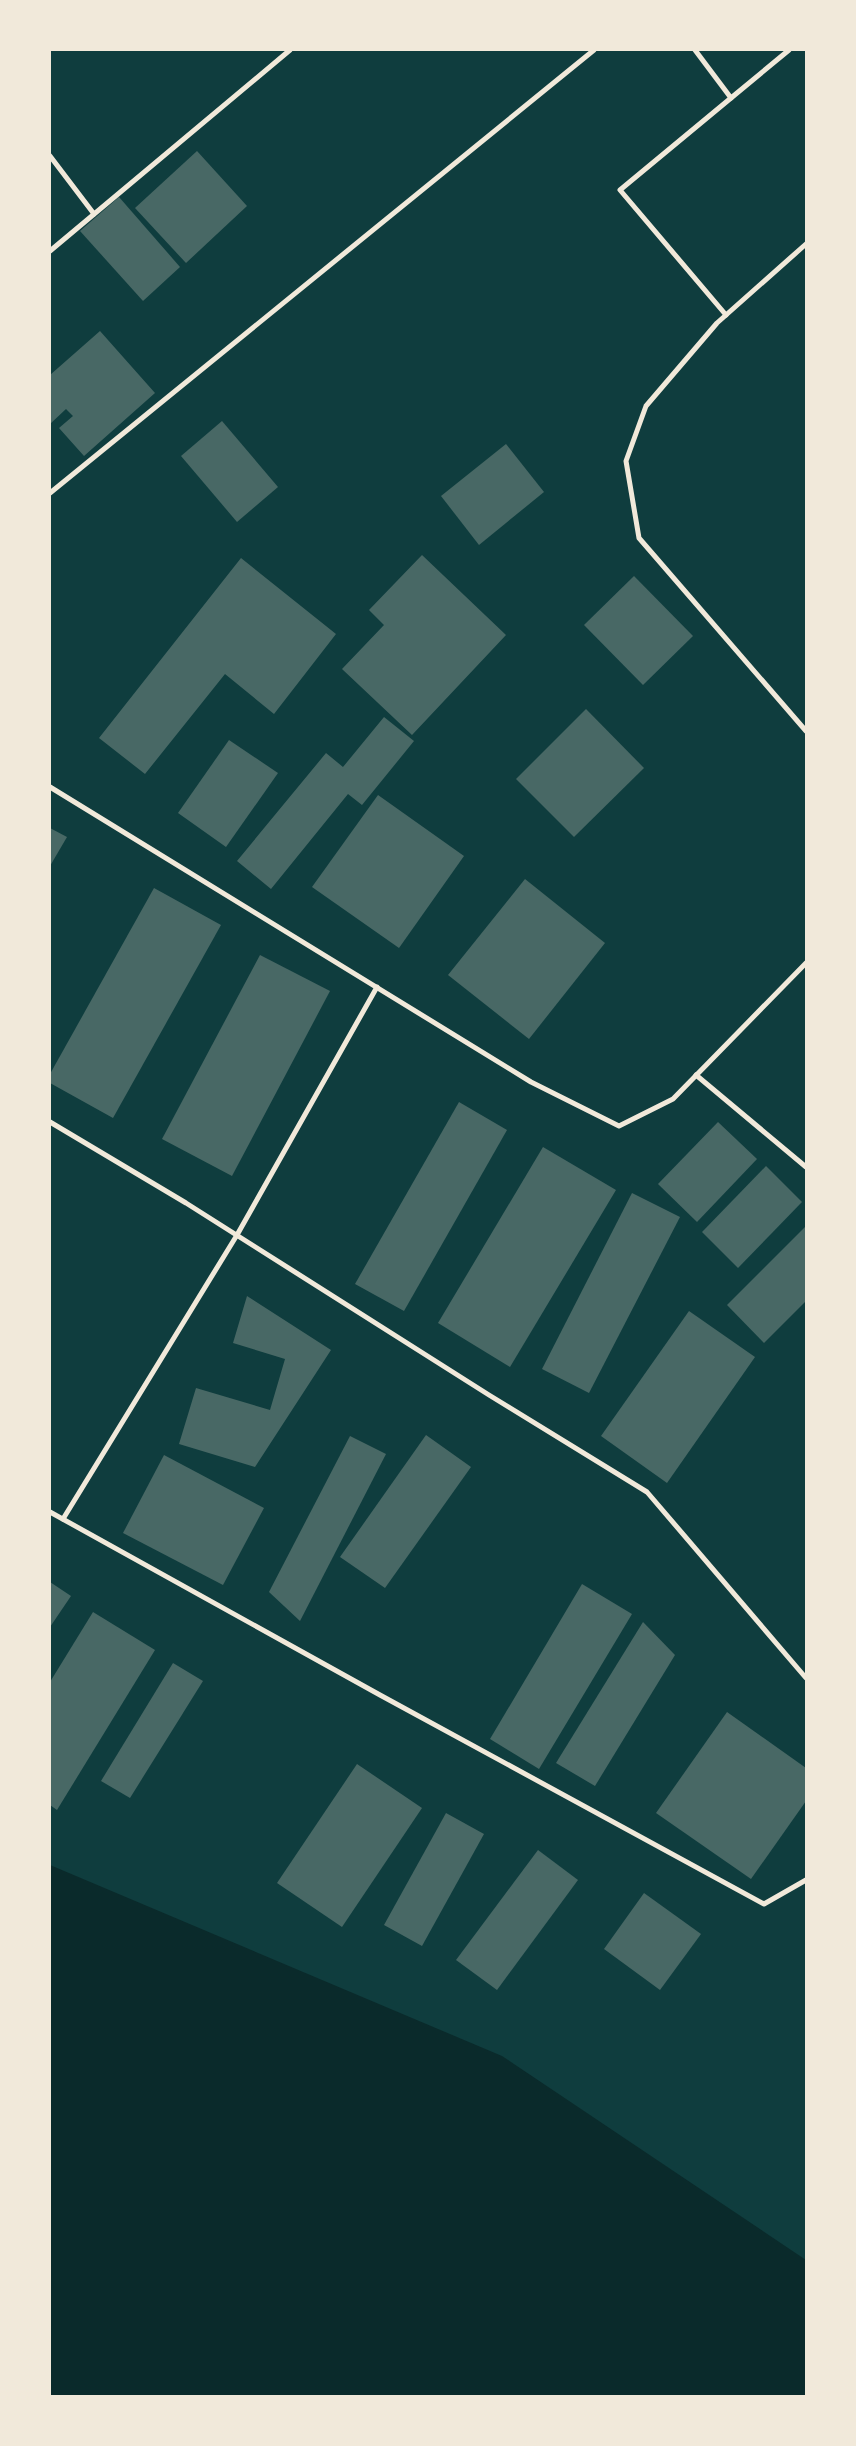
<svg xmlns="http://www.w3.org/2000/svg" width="856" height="2446" font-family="Ubuntu,sans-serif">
  <rect width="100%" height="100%" fill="#0f3d3e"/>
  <!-- water -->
  <path fill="#0a2a2b" d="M50,1865L502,2056L806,2260V2396H50Z"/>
  <!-- building -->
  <g fill="#486865">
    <path d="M197,151L247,206L186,263L135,208Z"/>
    <path d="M119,197L180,267L143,301L80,231Z"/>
    <path d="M100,331L155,393L84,456L59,428L73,416L66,409L50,424V375Z"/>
    <path d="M222,421L278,487L237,522L181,456Z"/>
    <path d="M506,444L544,492L479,545L441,496Z"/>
    <path d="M422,555L506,635L412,735L342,669L384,625L369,610Z"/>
    <path d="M241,558L336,634L274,714L225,674L145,774L99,738Z"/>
    <path d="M634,576L693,636L643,685L584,625Z"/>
    <path d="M586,709L644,768L574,837L516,779Z"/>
    <path d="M384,717L414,741L362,805L348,794L271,889L237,861L326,753L343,767Z"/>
    <path d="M229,740L278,773L226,847L178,813Z"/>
    <path d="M378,795L464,856L399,948L312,887Z"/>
    <path d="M50,828L67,837L50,866Z"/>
    <path d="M525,879L605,943L529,1039L448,975Z"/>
    <path d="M154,888L221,925L113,1118L50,1083V1074Z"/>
    <path d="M260,955L330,991L232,1176L162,1139Z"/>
    <path d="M459,1102L507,1130L404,1311L355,1284Z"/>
    <path d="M718,1122L757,1159L697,1222L658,1184Z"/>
    <path d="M543,1147L616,1190L510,1367L438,1323Z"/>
    <path d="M766,1166L802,1202L738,1268L702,1232Z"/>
    <path d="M632,1193L680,1217L589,1393L542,1369Z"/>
    <path d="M806,1226V1301L764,1343L727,1305Z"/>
    <path d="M247,1296L331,1350L255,1467L179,1444L196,1388L270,1410L285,1359L233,1343Z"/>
    <path d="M689,1311L755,1357L667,1483L601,1436Z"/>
    <path d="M426,1435L471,1467L385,1588L340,1557Z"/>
    <path d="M350,1436L386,1454L300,1621L269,1592Z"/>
    <path d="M164,1455L264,1508L223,1585L123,1533Z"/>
    <path d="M50,1582L71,1596L50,1627Z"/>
    <path d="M582,1584L632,1614L539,1769L490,1739Z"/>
    <path d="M93,1612L155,1650L57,1810L50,1805V1682Z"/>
    <path d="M643,1622L675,1655L595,1786L556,1763Z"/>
    <path d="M173,1663L203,1681L130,1798L101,1781Z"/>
    <path d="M727,1712L806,1768V1801L751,1879L656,1813Z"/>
    <path d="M357,1764L422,1808L342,1927L277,1883Z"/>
    <path d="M446,1813L484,1834L422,1946L384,1925Z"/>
    <path d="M538,1850L578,1880L497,1990L456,1960Z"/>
    <path d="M644,1893L701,1934L660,1990L604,1949Z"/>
  </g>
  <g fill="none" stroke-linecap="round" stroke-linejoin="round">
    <!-- minor -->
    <g stroke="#f1e9da" stroke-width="5">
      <path d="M695,50L731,98L789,50"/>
      <path d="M50,156L94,214"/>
      <path d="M806,244L717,323L646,406L626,461L639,538L806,731"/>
      <path d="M50,251L290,50"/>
      <path d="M726,315L620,190L731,98"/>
      <path d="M50,493L594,50"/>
      <path d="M50,787L531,1082L619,1126L673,1099L806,963"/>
      <path d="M696,1075L806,1167"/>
      <path d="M50,1122L186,1203L489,1395L647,1492L806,1678"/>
      <path d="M50,1512L380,1695L764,1904L806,1880"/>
      <path d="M63,1519L237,1235L377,987"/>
    </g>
  </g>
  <!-- border -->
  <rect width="856" height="2446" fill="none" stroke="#f1e9da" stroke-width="102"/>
</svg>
